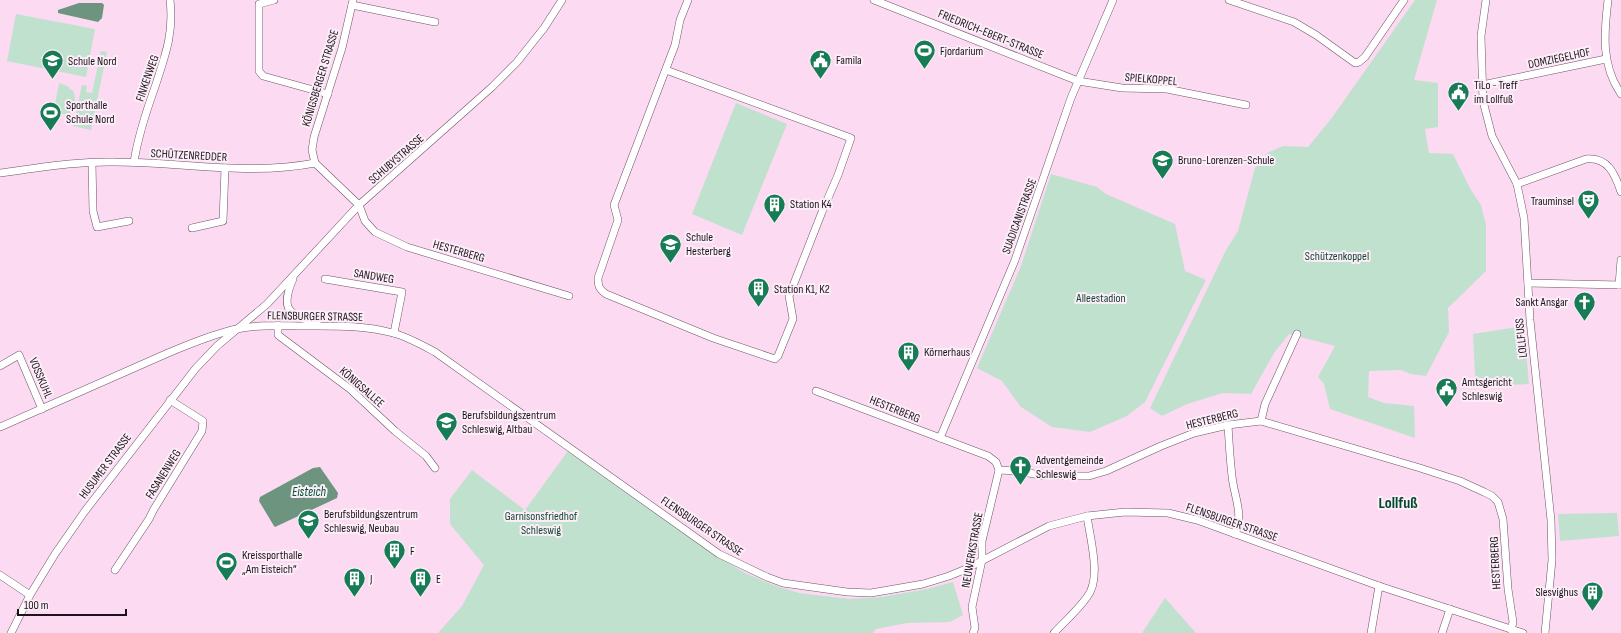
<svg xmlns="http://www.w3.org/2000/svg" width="1621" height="633" font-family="'Sofia Sans Condensed',sans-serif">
  <rect width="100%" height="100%" fill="#fbdaf2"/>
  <!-- green -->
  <g fill="#c1e1cf">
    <path d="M1415,0H1437L1414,80L1438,83V127L1425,129L1429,153L1453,154L1471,190L1481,205L1486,225V271L1448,308L1449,332L1426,376L1411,374L1401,370L1369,371L1368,397L1384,403L1414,406L1415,438L1330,409L1324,384L1318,377L1335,346L1289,334L1274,353L1251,394L1223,393L1187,404L1162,416L1150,408L1226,250L1238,231L1255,168L1267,153L1283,146L1308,147L1331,119Z"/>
    <path d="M16,14L95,29L86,77L7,61Z"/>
    <path d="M101,51L107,52L91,130L73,126L82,85L87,86L86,92L92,93Z"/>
    <path d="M59,83L67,86L74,92L75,101L70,114H61L54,109Z"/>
    <path d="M736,103L787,124L742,235L692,214Z"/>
    <path d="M1051,174L1097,187L1106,194L1175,224L1185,271L1206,280L1145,402L1127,416L1090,432L1052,427L1021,407L1002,381L977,368L1021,266Z"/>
    <path d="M1524,326L1529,384L1483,386L1475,375L1473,334Z"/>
    <path d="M568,451L707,550L745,573L776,586L799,593L850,599L881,597L927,589L953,582L963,615L950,622L907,623L876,629L873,633H438L462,606L484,565L450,524V499L472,470L525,510Z"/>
    <path d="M1617,513L1619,536L1560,541L1558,514Z"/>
    <path d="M1165,598L1196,633H1142Z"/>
  </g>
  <!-- water -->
  <g fill="#6c947f">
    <path d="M79,3H102L104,5L102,18L98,22L58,13V10Z"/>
    <path d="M320,467L338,493L337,498L275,527L274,526L259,501L260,497L313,468Z"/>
  </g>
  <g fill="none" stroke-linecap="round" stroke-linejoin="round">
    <defs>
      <g id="minor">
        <path d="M274,0L259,4V71L263,76L328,94"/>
        <path d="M874,0L1078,81L1122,88L1167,89L1246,105"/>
        <path d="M1229,0L1294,22L1316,35L1355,63L1359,62L1365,57L1404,0"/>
        <path d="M1486,0L1481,36L1483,101L1492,136L1517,184L1524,218L1530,320L1551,520L1552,560L1545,633"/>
        <path d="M1608,0C1604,33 1601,65 1621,94"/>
        <path d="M352,5L435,22"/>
        <path d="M666,70L851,138L838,175L822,212L789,296L793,319L778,356L775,359L713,338L606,294C599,289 598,286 598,278L618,220L614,205L675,45L680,20L688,0"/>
        <path d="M1482,85L1606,59"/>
        <path d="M134,162C138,136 146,112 155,87C165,56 174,34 170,0"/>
        <path d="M92,163L93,211L97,227L129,221"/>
        <path d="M315,163L359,205L365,221L375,232L407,247L569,296"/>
        <path d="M315,163L312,150L314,137L342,48L353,0"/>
        <path d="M0,173C38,168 77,161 115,162C182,162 249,176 315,163"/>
        <path d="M1517,184L1586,159C1608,157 1615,174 1621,192"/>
        <path d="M192,228L223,221L225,168"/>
        <path d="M293,279C280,309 288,315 317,323"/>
        <path d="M325,279L402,292L394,333"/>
        <path d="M1528,283L1621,285"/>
        <path d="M1619,285L1621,260"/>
        <path d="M278,325V335L350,389L395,431L426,456L435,468"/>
        <path d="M0,366L19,355L42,409"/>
        <path d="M816,391L988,456L996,462L999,470L982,541V560L972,607L975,628L973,633"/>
        <path d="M1261,421L1265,404L1297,334"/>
        <path d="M1228,425C1229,442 1230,459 1232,476C1234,497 1244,513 1235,534"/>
        <path d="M0,427L168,353C190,344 215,333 237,329C259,324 283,326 305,326C334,326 364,325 393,333C408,337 422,345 435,352L719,554L767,577L783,583L847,592L871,593L923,584L949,576L966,569L1049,526L1087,516L1125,512L1168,513L1197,520L1379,586L1523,633"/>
        <path d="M940,438L1015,260L1071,98L1113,0"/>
        <path d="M999,470L1018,471L1045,476H1089L1106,471L1161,446L1194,433L1228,425L1261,421L1420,468L1460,481L1484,492L1492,496L1498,502L1503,519L1508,589L1513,622L1511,630"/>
        <path d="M115,570L149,519L154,509L202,431L203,421L170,400"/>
        <path d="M0,575L30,595"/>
        <path d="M11,633L30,595L55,554L85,511L196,368L217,346L267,304L359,205L492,87L517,62L544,28L562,0"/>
        <path d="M1054,633C1065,621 1078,610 1087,597C1102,579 1090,538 1087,516"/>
        <path d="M1371,633L1379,586"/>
        <path d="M1442,633L1450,609"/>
      </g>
    </defs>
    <!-- minor casing -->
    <use href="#minor" stroke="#6e5367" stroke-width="8"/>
    <!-- minor -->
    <use href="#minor" stroke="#fff" stroke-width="7"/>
  </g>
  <!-- icons -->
  <defs>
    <symbol id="stadium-pin" viewBox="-11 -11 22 30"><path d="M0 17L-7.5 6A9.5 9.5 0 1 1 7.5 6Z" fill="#177c55" stroke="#fceef8"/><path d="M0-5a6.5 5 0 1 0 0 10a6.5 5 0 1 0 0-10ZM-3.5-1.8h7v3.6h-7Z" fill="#fff"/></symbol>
    <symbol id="civic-pin" viewBox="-11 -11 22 30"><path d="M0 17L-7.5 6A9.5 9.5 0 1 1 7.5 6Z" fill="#177c55" stroke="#fceef8"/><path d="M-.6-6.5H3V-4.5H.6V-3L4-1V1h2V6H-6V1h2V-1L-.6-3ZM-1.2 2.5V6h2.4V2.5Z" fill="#fff"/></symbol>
    <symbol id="school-pin" viewBox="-11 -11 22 30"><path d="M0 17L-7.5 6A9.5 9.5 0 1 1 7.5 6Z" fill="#177c55" stroke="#fceef8"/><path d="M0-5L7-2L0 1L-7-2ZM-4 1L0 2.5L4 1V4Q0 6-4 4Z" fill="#fff"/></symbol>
    <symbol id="theatre-pin" viewBox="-11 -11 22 30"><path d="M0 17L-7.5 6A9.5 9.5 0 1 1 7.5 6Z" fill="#177c55" stroke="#fceef8"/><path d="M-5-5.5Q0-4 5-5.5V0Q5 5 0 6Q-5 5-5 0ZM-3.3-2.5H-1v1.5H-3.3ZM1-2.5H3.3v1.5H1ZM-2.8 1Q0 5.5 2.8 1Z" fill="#fff"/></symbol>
    <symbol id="building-pin" viewBox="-11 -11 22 30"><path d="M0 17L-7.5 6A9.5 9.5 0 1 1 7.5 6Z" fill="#177c55" stroke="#fceef8"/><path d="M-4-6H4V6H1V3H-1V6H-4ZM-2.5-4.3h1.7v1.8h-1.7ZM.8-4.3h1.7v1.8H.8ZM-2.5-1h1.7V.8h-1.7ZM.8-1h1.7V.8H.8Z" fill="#fff"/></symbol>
    <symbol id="church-pin" viewBox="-11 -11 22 30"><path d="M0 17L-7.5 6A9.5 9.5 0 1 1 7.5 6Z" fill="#177c55" stroke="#fceef8"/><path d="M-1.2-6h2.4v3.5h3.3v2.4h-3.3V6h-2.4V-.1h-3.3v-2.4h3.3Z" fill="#fff"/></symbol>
  </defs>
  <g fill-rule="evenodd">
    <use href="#stadium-pin" x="912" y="38" width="25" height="34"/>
    <use href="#civic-pin" x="808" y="48" width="25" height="34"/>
    <use href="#school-pin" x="40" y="48" width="25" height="34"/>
    <use href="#civic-pin" x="1446" y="80" width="25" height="34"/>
    <use href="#stadium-pin" x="38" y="100" width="25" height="34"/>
    <use href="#school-pin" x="1150" y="148" width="25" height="34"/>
    <use href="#theatre-pin" x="1576" y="188" width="25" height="34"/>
    <use href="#building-pin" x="762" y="192" width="25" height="34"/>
    <use href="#school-pin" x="658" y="232" width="25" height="34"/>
    <use href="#building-pin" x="746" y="276" width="25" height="34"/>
    <use href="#church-pin" x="1572" y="290" width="25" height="34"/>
    <use href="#building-pin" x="896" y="340" width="25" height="34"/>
    <use href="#civic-pin" x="1434" y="376" width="25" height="34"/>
    <use href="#school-pin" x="434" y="410" width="25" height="34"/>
    <use href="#church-pin" x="1008" y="454" width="25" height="34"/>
    <use href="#school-pin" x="296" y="508" width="25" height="34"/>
    <use href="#building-pin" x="382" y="538" width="25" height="34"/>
    <use href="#stadium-pin" x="214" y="550" width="25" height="34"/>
    <use href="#building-pin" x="342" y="566" width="25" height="34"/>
    <use href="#building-pin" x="408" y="566" width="25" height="34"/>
    <use href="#building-pin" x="1580" y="580" width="25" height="34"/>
  </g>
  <g text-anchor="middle" stroke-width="4" stroke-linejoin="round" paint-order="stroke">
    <!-- street labels -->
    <g font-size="12" fill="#1e131b" stroke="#fceef8">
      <text transform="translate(991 34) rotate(22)" y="4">FRIEDRICH-EBERT-STRASSE</text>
      <text transform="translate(1559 58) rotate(-12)" y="4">DOMZIEGELHOF</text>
      <text transform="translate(147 78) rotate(-71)" y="4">FINKENWEG</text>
      <text transform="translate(320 78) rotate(-73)" y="4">KÖNIGSBERGER STRASSE</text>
      <text transform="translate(1151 79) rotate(5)" y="4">SPIELKOPPEL</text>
      <text transform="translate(189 155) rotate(3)" y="4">SCHÜTZENREDDER</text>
      <text transform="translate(396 159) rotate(-41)" y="4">SCHUBYSTRASSE</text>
      <text transform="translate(1019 216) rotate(-70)" y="4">SUADICANISTRASSE</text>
      <text transform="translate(459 251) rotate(16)" y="4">HESTERBERG</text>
      <text transform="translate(374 276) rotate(9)" y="4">SANDWEG</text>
      <text transform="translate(315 316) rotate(1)" y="4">FLENSBURGER STRASSE</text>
      <text transform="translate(1521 338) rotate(-96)" y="4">LOLLFUSS</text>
      <text transform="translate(41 378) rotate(67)" y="4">VOSSKUHL</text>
      <text transform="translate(362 387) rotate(41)" y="4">KÖNIGSALLEE</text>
      <text transform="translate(895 409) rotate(22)" y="4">HESTERBERG</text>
      <text transform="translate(1212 419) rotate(-14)" y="4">HESTERBERG</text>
      <text transform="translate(105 466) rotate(-53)" y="4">HUSUMER STRASSE</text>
      <text transform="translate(163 474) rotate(-58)" y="4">FASANENWEG</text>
      <text transform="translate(1232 522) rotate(19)" y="4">FLENSBURGER STRASSE</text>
      <text transform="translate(702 526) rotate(34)" y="4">FLENSBURGER STRASSE</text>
      <text transform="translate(972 550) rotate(-80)" y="4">NEUWERKSTRASSE</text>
      <text transform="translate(1495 563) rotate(-93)" y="4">HESTERBERG</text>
    </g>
    <!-- poi labels -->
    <g font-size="12" fill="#1e131b" stroke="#fceef8" text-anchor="start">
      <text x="940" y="55">Fjordarium</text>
      <text x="836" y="64">Famila</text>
      <text x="68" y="65">Schule Nord</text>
      <text x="1474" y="89">TiLo - Treff<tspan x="1474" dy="14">im Lollfuß</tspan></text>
      <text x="66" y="109">Sporthalle<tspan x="66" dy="14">Schule Nord</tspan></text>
      <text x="1178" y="164">Bruno-Lorenzen-Schule</text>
      <text x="1574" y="205" text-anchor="end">Trauminsel</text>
      <text x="790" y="208">Station K4</text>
      <text x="686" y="241">Schule<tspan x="686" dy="14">Hesterberg</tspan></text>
      <text x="774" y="293">Station K1, K2</text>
      <text x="1568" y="306" text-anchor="end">Sankt Ansgar</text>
      <text x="924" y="356">Körnerhaus</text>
      <text x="1462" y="386">Amtsgericht<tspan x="1462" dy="14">Schleswig</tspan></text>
      <text x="462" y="419">Berufsbildungszentrum<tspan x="462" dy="14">Schleswig, Altbau</tspan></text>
      <text x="1036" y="464">Adventgemeinde<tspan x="1036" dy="14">Schleswig</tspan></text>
      <text x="324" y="518">Berufsbildungszentrum<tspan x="324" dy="14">Schleswig, Neubau</tspan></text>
      <text x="410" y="555">F</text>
      <text x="242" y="559">Kreissporthalle<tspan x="242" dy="14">„Am Eisteich“</tspan></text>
      <text x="370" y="583">J</text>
      <text x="436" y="583">E</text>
      <text x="1578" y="596" text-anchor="end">Slesvighus</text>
    </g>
    <!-- park labels -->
    <g font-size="12" fill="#144832" stroke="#fceef8">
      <text x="1337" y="260">Schützenkoppel</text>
      <text x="1101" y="302">Alleestadion</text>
      <text x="541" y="520">Garnisonsfriedhof<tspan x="541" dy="14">Schleswig</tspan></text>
    </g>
    <!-- water labels -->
    <g font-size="13" font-style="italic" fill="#015135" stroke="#fceef8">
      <text x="309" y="496">Eisteich</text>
    </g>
    <!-- district labels -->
    <g font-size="16" font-weight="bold" fill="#00482e" stroke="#fceef8">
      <text x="1398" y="508">Lollfuß</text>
    </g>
  </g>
  <!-- scale -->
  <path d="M18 609v6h108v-6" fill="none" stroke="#1e131b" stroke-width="2"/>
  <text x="24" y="609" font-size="12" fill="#1e131b" stroke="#fceef8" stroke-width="3" paint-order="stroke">100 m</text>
</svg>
